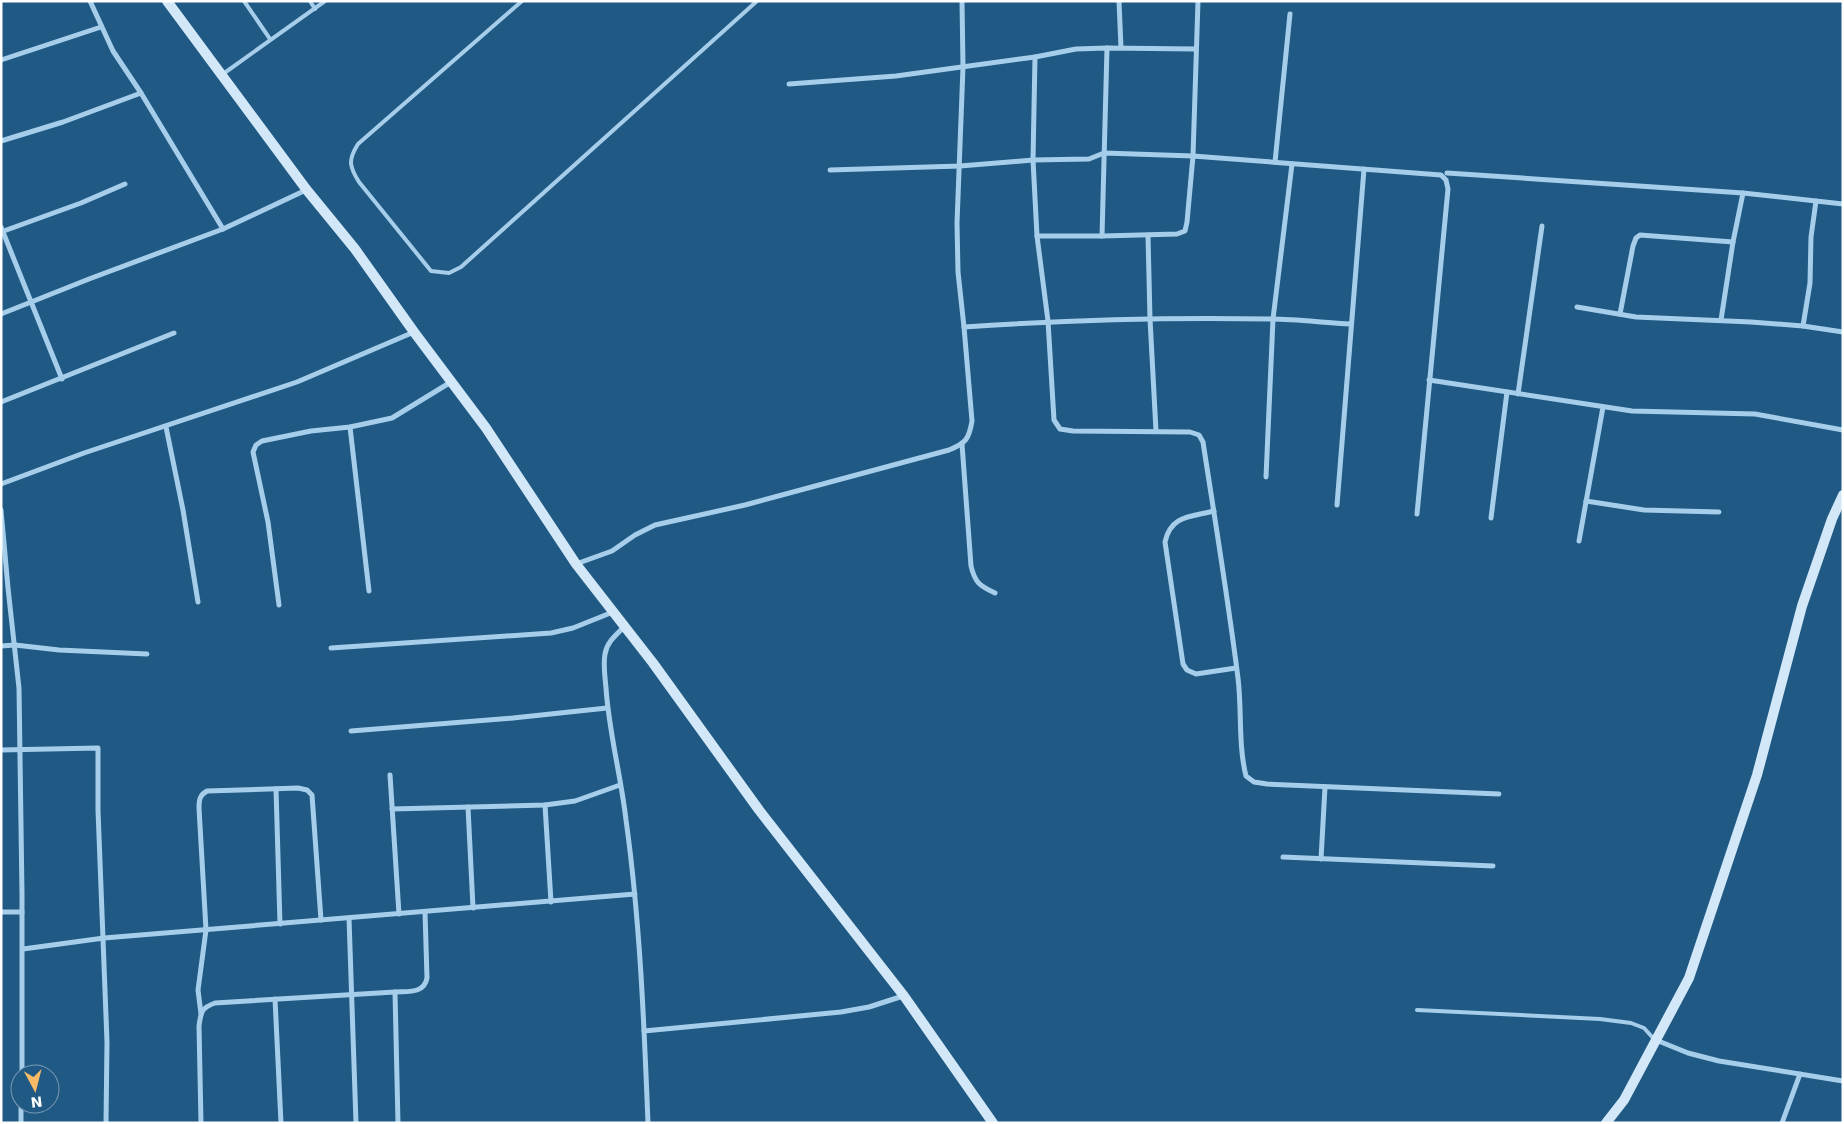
<svg xmlns="http://www.w3.org/2000/svg" width="1844" height="1124" font-family="'DejaVu Sans',sans-serif">
  <rect width="100%" height="100%" fill="#1f5984"/>
  <g fill="none" stroke-linecap="round" stroke-linejoin="round">
    <!-- lane -->
    <g stroke="#a6ceea" stroke-width="4">
      <path d="M244,1L270,39"/>
      <path d="M310,1L315,9"/>
      <path d="M522,1L358,144C348,160 349,166 359,182L431,271L449,273L461,267L757,1"/>
      <path d="M223,74L325,1"/>
      <path d="M1417,1010L1600,1019L1631,1023L1644,1028L1654,1039"/>
    </g>
    <!-- street -->
    <g stroke="#a6ceea" stroke-width="5">
      <path d="M90,1L113,51L141,93L223,229"/>
      <path d="M1119,1L1121,48"/>
      <path d="M1035,57L1033,160L1037,236L1048,321L1054,420L1060,429L1073,431L1190,432L1199,435L1203,442C1215,520 1228,599 1238,678C1242,710 1238,744 1246,776L1254,782L1267,784L1499,794"/>
      <path d="M1,60L101,27"/>
      <path d="M789,84L896,76L1035,57L1076,49L1107,48L1196,49"/>
      <path d="M1,141L63,122L141,93"/>
      <path d="M1275,162L1290,14"/>
      <path d="M830,170L960,166L1033,160L1089,159L1104,153L1193,156L1441,175L1446,180L1448,189L1417,514"/>
      <path d="M1447,173L1743,193L1843,204"/>
      <path d="M1,227L62,379"/>
      <path d="M1,232L81,203L125,184"/>
      <path d="M1148,235L1150,319L1156,431"/>
      <path d="M1037,236H1102L1177,234L1185,231L1187,222L1193,156L1198,1"/>
      <path d="M1102,236L1107,48"/>
      <path d="M1577,307L1636,317L1751,322L1803,326L1843,332"/>
      <path d="M1,314L89,279L223,229L306,190"/>
      <path d="M1620,314L1633,246L1636,238L1640,235L1733,242"/>
      <path d="M1721,320L1733,242L1743,193"/>
      <path d="M1803,326L1810,283L1811,237L1816,201"/>
      <path d="M964,327C1067,320 1169,317 1271,319C1298,319 1325,323 1351,324"/>
      <path d="M1429,380L1632,411L1755,414L1843,430"/>
      <path d="M1518,394L1542,226"/>
      <path d="M1,402L174,333"/>
      <path d="M166,427L183,510L198,602"/>
      <path d="M350,427L369,591"/>
      <path d="M962,444L971,566C975,583 980,586 995,593"/>
      <path d="M1266,477L1273,319L1292,164"/>
      <path d="M1,484L84,453L297,382L414,332"/>
      <path d="M1586,501L1644,510L1719,512"/>
      <path d="M1337,505L1364,169"/>
      <path d="M1,510L8,588L19,688L22,894V1074"/>
      <path d="M1214,511C1191,517 1171,515 1165,542L1183,664L1187,670L1196,674L1236,668"/>
      <path d="M1491,518L1507,392"/>
      <path d="M1579,541L1603,407"/>
      <path d="M576,564L612,551L635,535L655,525L745,505L949,450C966,443 969,439 972,421L964,327L958,272L957,223L963,67L962,1"/>
      <path d="M279,605L268,522L253,452L256,445L262,441L311,431L350,427L392,418L451,382"/>
      <path d="M624,627C616,635 607,642 605,654C603,665 605,677 606,688C609,733 621,776 626,820C640,920 644,1022 648,1123"/>
      <path d="M1,646L15,645L59,650L147,654"/>
      <path d="M331,648L551,633L573,628L613,612"/>
      <path d="M351,731L513,718L607,708"/>
      <path d="M1,750L98,748V810L107,1042L106,1123"/>
      <path d="M390,775L399,914"/>
      <path d="M276,789L280,924"/>
      <path d="M545,805L551,902"/>
      <path d="M468,807L473,908"/>
      <path d="M392,809L545,805L575,801L620,785"/>
      <path d="M1283,857L1493,866"/>
      <path d="M1321,859L1325,787"/>
      <path d="M1,912H22"/>
      <path d="M349,918L356,1123"/>
      <path d="M23,949L104,938L635,894"/>
      <path d="M395,992L398,1123"/>
      <path d="M275,999L281,1123"/>
      <path d="M201,1014L198,990L206,930L199,808C199,799 200,795 207,791L298,788L307,790L312,795L321,920"/>
      <path d="M644,1031L841,1012L869,1007L903,996"/>
      <path d="M1656,1040L1688,1053L1719,1061L1843,1081"/>
      <path d="M21,1123V1104"/>
      <path d="M201,1123L199,1026C201,1012 201,1008 215,1003L395,992C408,991 424,994 427,978L425,912"/>
      <path d="M1782,1123L1800,1074"/>
    </g>
    <!-- secondary -->
    <g stroke="#d2e7f7" stroke-width="10">
      <path d="M167,1L306,189L355,249L414,332L486,428L576,564L653,663L759,810L904,996L993,1123"/>
      <path d="M1606,1123L1624,1100L1689,978L1757,775L1802,606L1832,519L1843,495"/>
    </g>
  </g>
  <!-- border -->
  <rect width="1844" height="1124" fill="none" stroke="#ffffff" stroke-width="5"/>
  <!-- north arrow -->
  <g transform="translate(35 1089) rotate(173)"><circle r="24" fill="#1f5984" stroke="#799bb5"/>
  <path d="M0-4L9 19L0 12L-9 19Z" fill="#f8ba66"/>
  <text y="-8" font-size="14" font-weight="bold" text-anchor="middle" fill="#ffffff">N</text>
  </g>
</svg>
